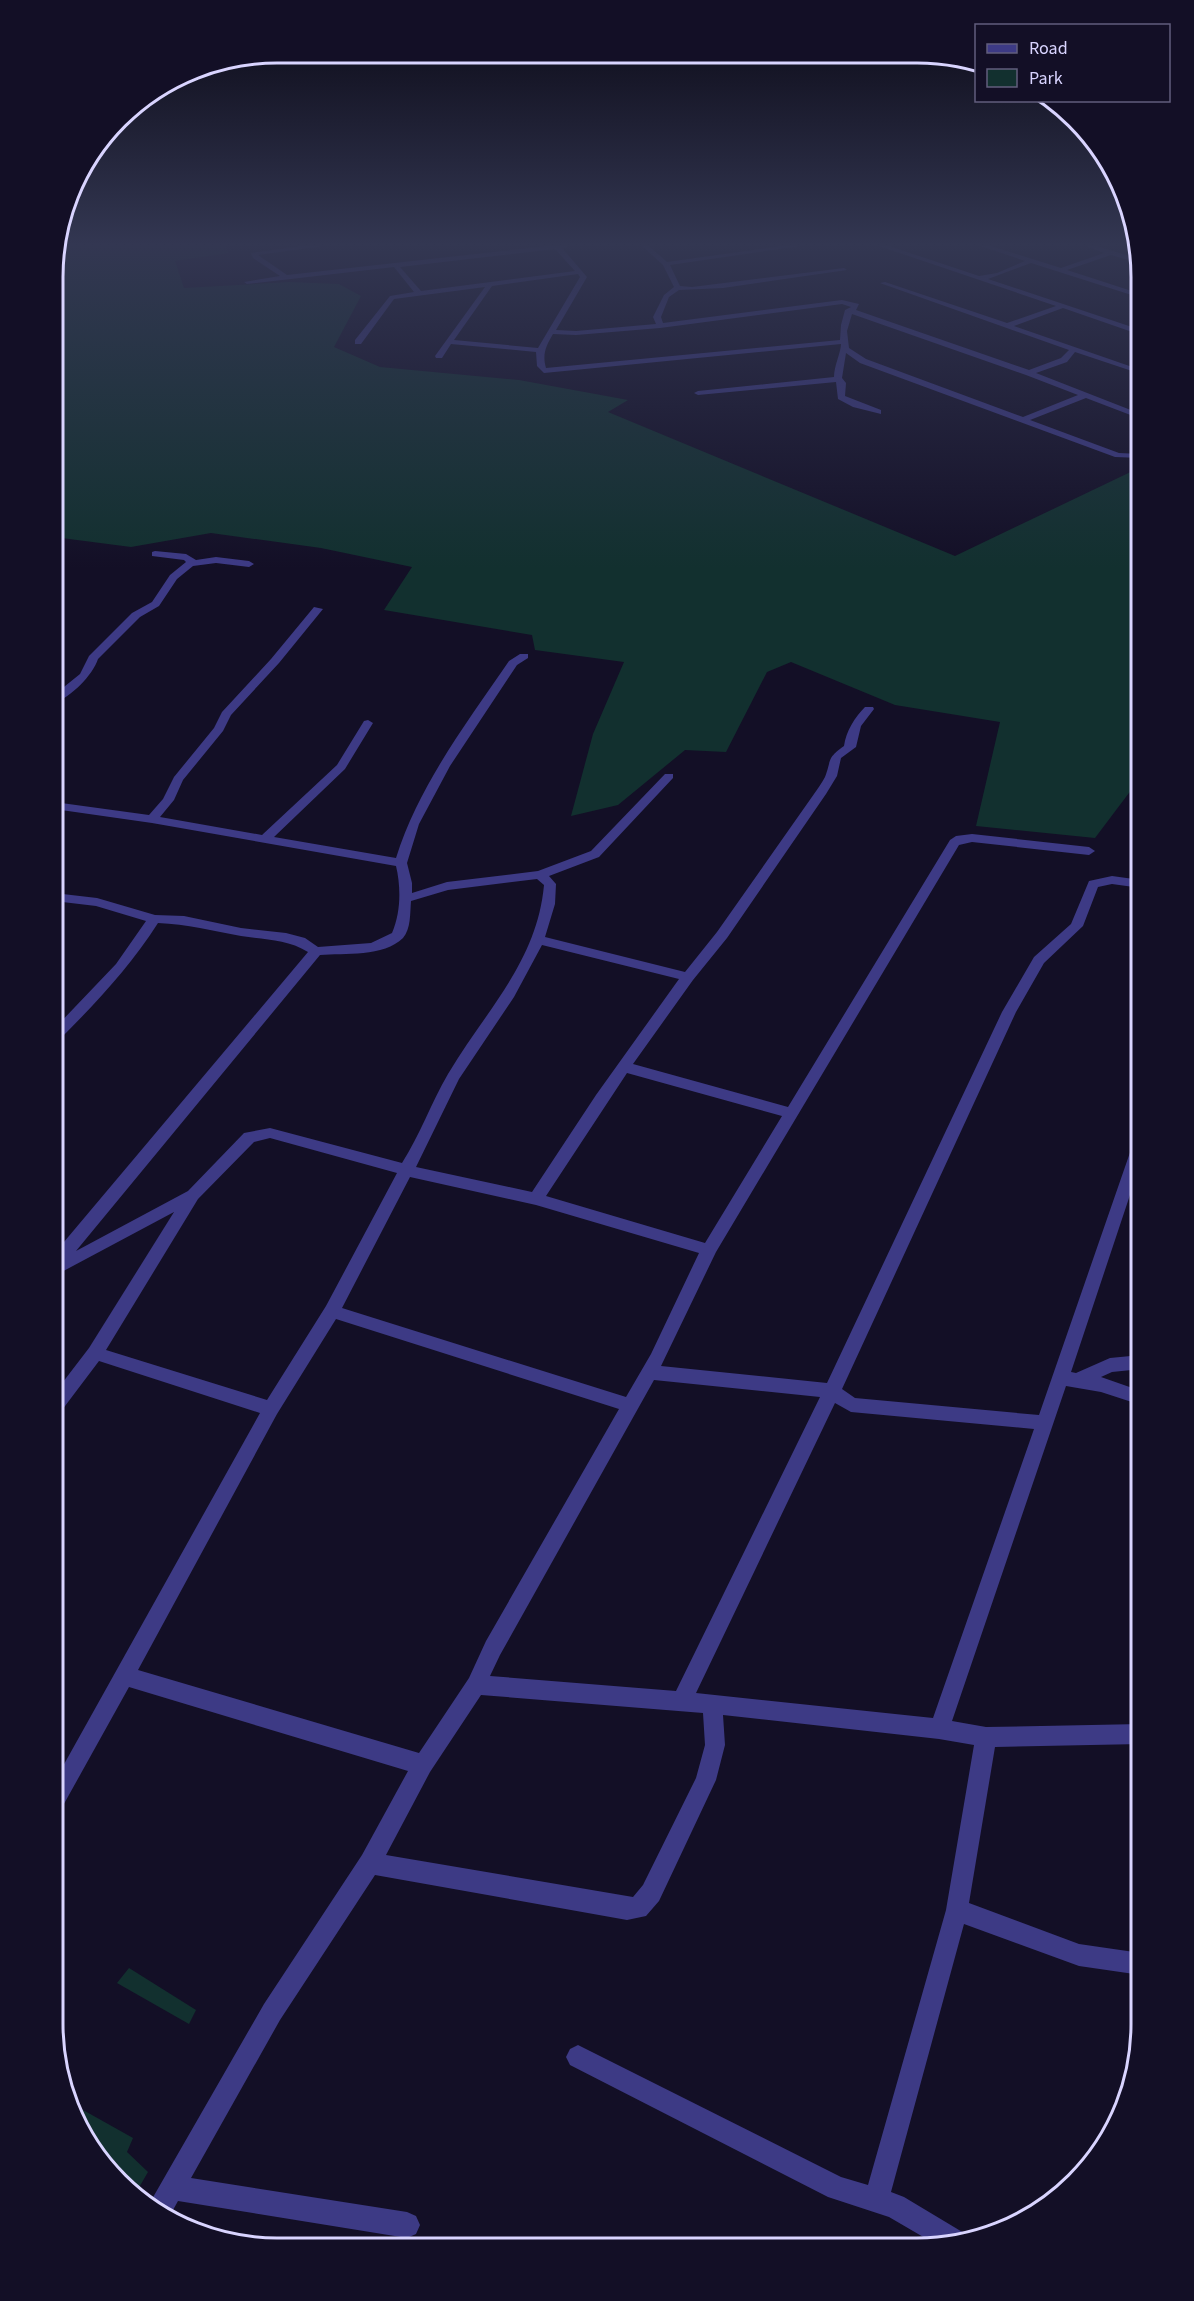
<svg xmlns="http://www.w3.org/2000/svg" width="1194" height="2301" font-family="'Source Sans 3',sans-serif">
  <rect width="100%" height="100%" fill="#130f26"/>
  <!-- green -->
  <g fill="#12302f">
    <path d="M55,246H225L229,253L175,261L184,288L289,282L339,284L361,296L334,347L380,367L519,380L628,400L608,412L955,556L1141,467V777L1095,838L976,826L1000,722L895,705L791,662L767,672L726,752L685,750L618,805L571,816L593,734L624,662L535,650L532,635L384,610L412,567L321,548L211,533L131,547L54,537V304L58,295L54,289Z"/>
    <path d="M129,1968L196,2010L189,2024L117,1983Z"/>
    <path d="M67,2101L133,2138L127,2152L148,2172L134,2196L90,2149Z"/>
  </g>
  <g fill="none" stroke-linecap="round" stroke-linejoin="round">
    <!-- street -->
    <g fill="#3d3a85" fill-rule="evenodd">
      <path d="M302,246H323L258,255L287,275L547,246H569L562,248L587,277L556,330L576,331L656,324L653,317L664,295L674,287L663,265L642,246H649L667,262L781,246H800L670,265L680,286L692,287L844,268L847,270L723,288L679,290L669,297L661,317L663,323L842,300L859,304L856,310L1029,370L1061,358L1069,350L880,283L885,282L1007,323L1056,306L879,246H889L979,276L997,273L1025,261L981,246H991L1061,268L1104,253L1086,246H1097L1139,259V263L1111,255L1067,270L1141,294V298L1031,263L988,279L1141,330V334H1138L1063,308L1014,326L1141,370V374L1075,352L1067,362L1036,373L1141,414V419L1086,398L1030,420L1119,453L1141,454V458L1115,457L860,363L846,353L842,378L846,383L845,396L881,410V414L853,407L838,399L836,382L698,395L694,393L698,391L834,377C834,366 841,352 841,344L544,373L537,366L536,352L451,344L442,358H436L435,356L485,287L394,299L361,344H355V340L390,296L414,292L394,267L247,284L244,282L280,276L253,258L251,253ZM555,249L575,271L421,291L400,267ZM578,274L580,277L538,348L454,340L492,286ZM842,304L851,307L845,310L841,325L840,340L546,368C542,354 546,346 553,334L576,335L660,328ZM852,314L1026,375L1078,395L1023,417L866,359L849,348L847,331Z"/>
      <path d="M155,551L186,554L196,560L216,557L249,561L254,564L249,567L216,563L193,566L177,579L159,606L140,617L98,659C93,675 70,698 54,703V695L80,674L89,656L132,613L152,602L170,575L186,562L184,560L152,556V552Z"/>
      <path d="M314,607L323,609L279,663L231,715L223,731L183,780L174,800L160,817L262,835L337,765L364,721L368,720L373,723L345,769L274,837L396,858C419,785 466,724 509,661L520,654H528V658L517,665L450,766L419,824L407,863L412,883V893L447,882L538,871L591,851L665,774H673V778L599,857L549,876L556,884L555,904L545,937L685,972L717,932L814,794C818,788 822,783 825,777C832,759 826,759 844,746C846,731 855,717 865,707H873L874,709L861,726L856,747L841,758L837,776L826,794L727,938L693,980L633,1064L788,1107L950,840L956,836L972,834L1089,847L1095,851L1089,855L972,842L959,845L716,1252L661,1366L827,1383L1002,1012L1034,957L1071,924L1089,881L1112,876L1141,880V888L1112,884L1098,887L1083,926L1044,963L1016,1012L842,1389L855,1398L1039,1415L1134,1141L1136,1137L1141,1136V1162L1071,1372L1076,1373L1110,1358L1141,1355V1369L1112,1372L1101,1377L1141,1391V1405L1101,1392L1066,1386L952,1721L986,1727L1141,1724V1744L995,1747L969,1903L1079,1944L1141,1953V1975L1079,1966L964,1924L891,2192L904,2197L964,2233L967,2240L937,2245L889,2217L828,2197L570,2065L566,2057L570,2049L578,2045L841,2177L868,2185L946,1910L974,1745L939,1739L723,1715L725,1745L716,1780L659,1901L646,1916L627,1920L375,1875L280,2020L191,2178L407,2212L416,2216L420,2225L416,2234L407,2238L178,2201L168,2219L148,2206L264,2004L362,1855L408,1771L129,1687L60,1811L53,1814V1784L260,1413L99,1361L59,1414L53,1416V1395L89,1348L174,1212L56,1275L53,1274V1255L308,952C287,939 265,940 241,936C213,931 187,924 158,923C130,967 95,1004 59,1040L54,1042V1029L116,964L146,921L96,906L54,901V893L97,898L155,915L184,916L241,928L286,933L305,938L318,947L371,943L392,933C401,912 401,887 396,866L152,823L54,809V802L149,815L163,799L174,777L214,728L222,712L271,659ZM537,879L544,885C537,962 486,1010 448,1074C431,1103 420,1135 402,1163L270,1128L244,1133L188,1191L76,1251L320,955C344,953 384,957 403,938C411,929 410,913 411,901L448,890ZM542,945L679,979L596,1095L532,1192L416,1167L459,1079L514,997ZM627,1073L782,1116L705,1243L546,1196ZM270,1138L397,1173L326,1306L267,1400L106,1350L198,1199L254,1142ZM410,1177L536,1205L699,1253L651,1354L626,1397L342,1308ZM336,1319L619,1409L486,1641L469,1678L419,1753L138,1670L277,1414ZM654,1380L820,1397L676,1691L490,1676L500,1655ZM835,1403L851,1412L1034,1429L933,1718L696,1693ZM481,1695L703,1713L705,1745L696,1778L643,1885L633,1897L386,1855L430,1772Z"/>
    </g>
  </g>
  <!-- sky -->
  <linearGradient id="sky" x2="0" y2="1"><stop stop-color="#0a0815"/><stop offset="0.43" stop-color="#333752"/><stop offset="1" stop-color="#333752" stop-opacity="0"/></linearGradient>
  <rect width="1194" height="568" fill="url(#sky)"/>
  <!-- crop -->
  <path d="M0 0H1194V2301H0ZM277 63H917A214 214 0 0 1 1131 277V2024A214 214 0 0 1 917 2238H277A214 214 0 0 1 63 2024V277A214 214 0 0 1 277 63Z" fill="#130f26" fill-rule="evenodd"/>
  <path fill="none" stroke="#d9d4ff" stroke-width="3" d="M277 63H917A214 214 0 0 1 1131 277V2024A214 214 0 0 1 917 2238H277A214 214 0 0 1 63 2024V277A214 214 0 0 1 277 63Z"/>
  <!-- legend -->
  <rect x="975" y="24" width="195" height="78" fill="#130f26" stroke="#625e7d" stroke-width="1.5"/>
  <rect x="987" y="44" width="30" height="9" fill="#3d3a85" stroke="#625e7d" stroke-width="1.5"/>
  <text x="1029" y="54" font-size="18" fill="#d9d4ff">Road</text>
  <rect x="987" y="69" width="30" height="18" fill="#12302f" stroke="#625e7d" stroke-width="1.5"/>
  <text x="1029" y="84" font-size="18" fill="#d9d4ff">Park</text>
</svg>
